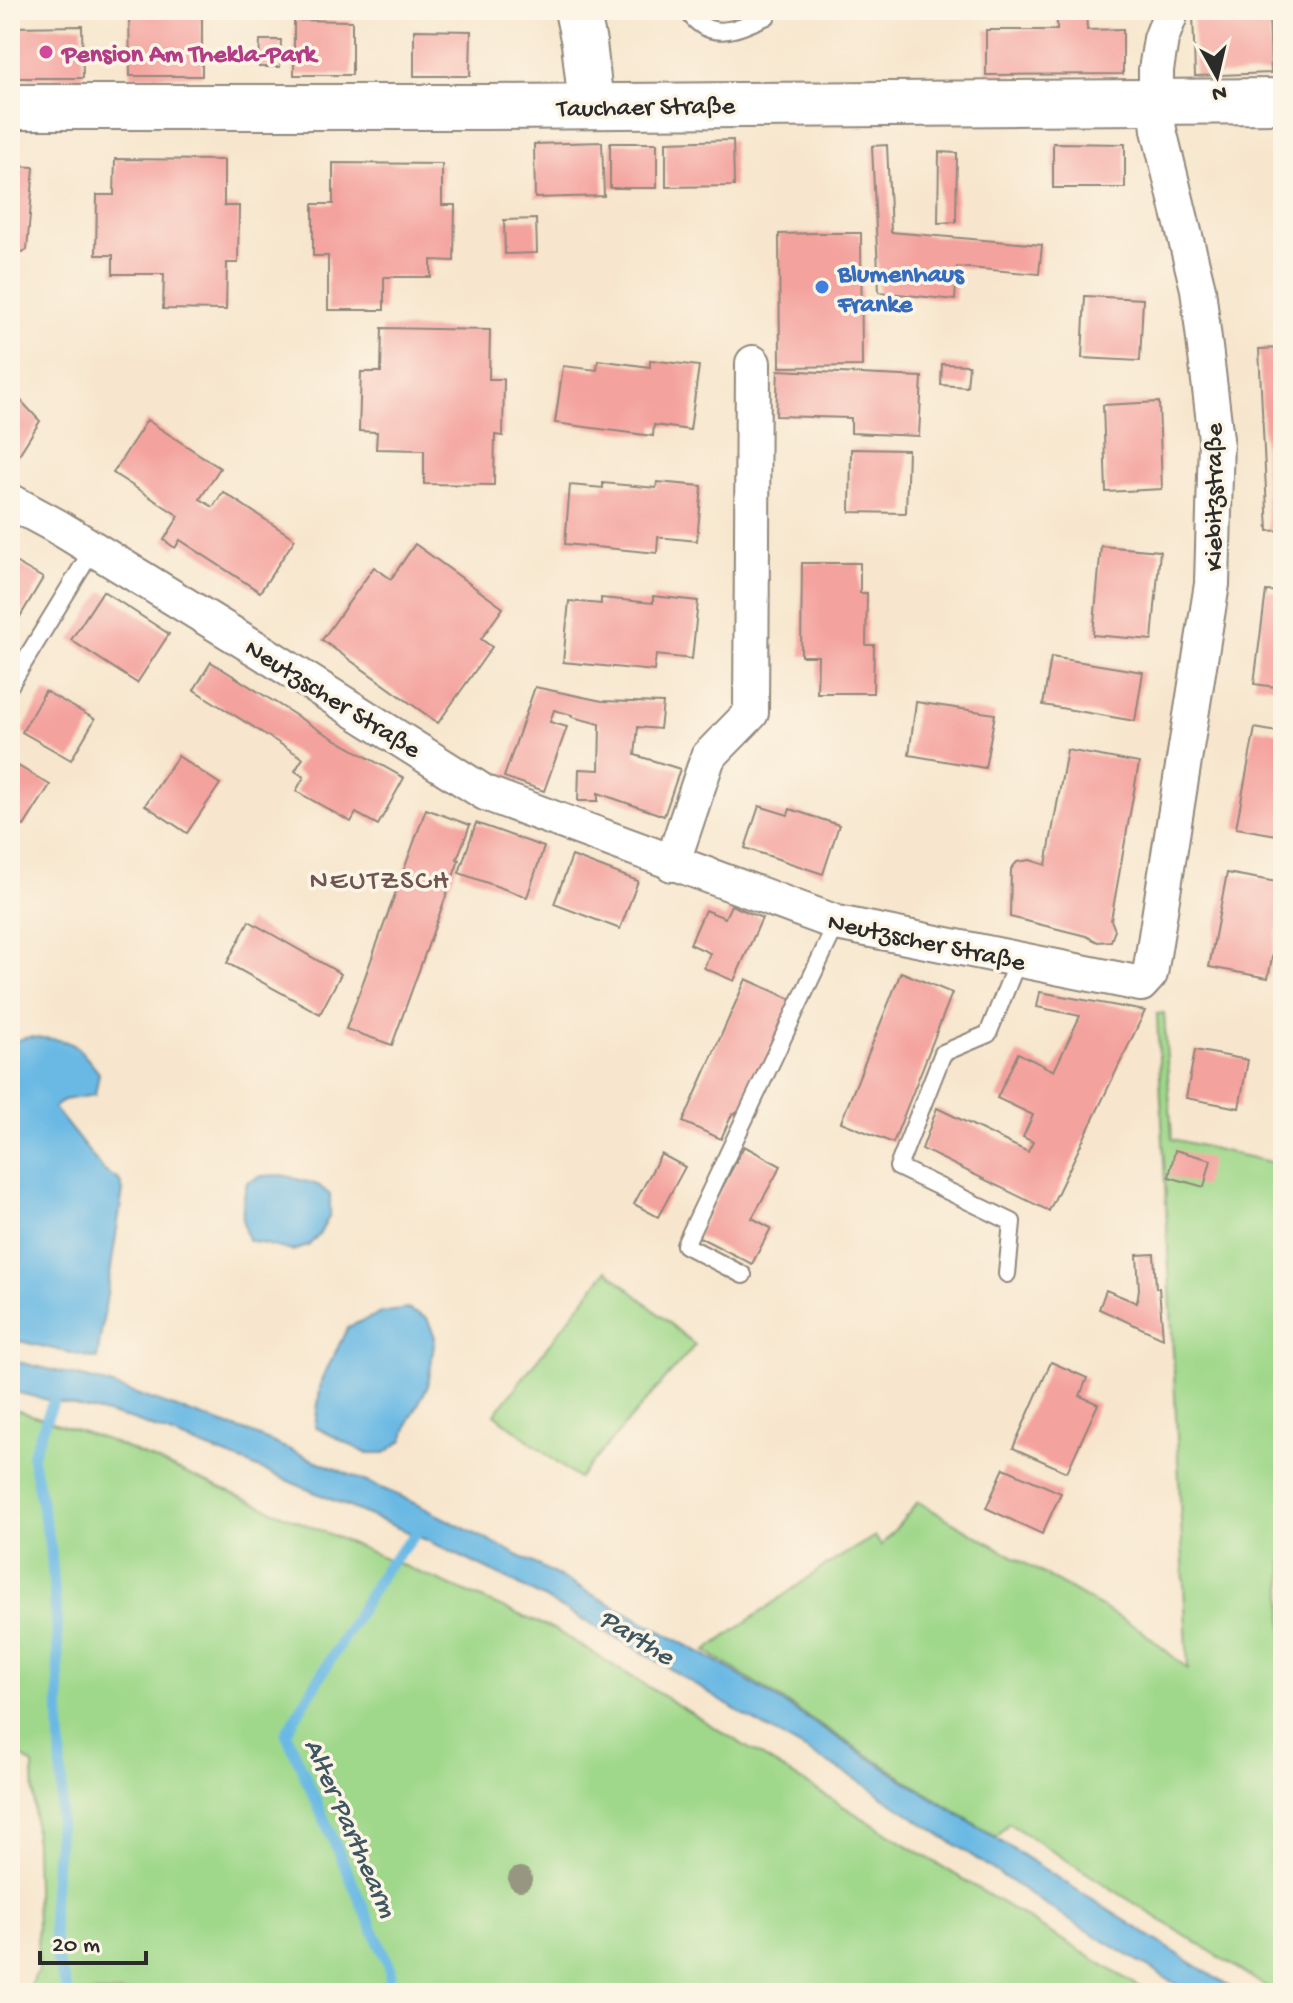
<svg xmlns="http://www.w3.org/2000/svg" width="1293" height="2003" font-family="'Gochi Hand',sans-serif">
  <rect width="100%" height="100%" fill="#fcf5e5"/>
  <filter id="ink" filterUnits="userSpaceOnUse"><feTurbulence type="fractalNoise" baseFrequency=".0125" numOctaves="2"/><feDisplacementMap in="SourceGraphic" scale="16" xChannelSelector="R" yChannelSelector="G"/><feConvolveMatrix kernelMatrix="1 2 1 2 8 2 1 2 1" color-interpolation-filters="sRGB"/></filter>
  <filter id="wash" filterUnits="userSpaceOnUse"><feTurbulence type="fractalNoise" baseFrequency=".006" numOctaves="4" result="noise"/><feDisplacementMap in="SourceGraphic" scale="32" xChannelSelector="R" yChannelSelector="G"/><feGaussianBlur stdDeviation="1.8" result="paint"/><feColorMatrix in="noise" values="0 0 0 0 0 0 0 0 0 0 0 0 0 0 0 0 0 1.4 0 .05"/><feComposite in="paint" operator="in"/></filter>
  <g filter="url(#wash)">
    <rect width="100%" height="100%" fill="#f7e6cd"/>
    <!-- green -->
    <g fill="#a0d88b" stroke="#66825b" stroke-width="2">
      <path d="M1164,1013L1172,1139L1283,1165V1993H1276L1008,1823L997,1838L706,1651L822,1568L875,1536L881,1546L918,1502L1141,1630L1188,1669L1157,1014Z"/>
      <path d="M607,1270L695,1345L578,1479L495,1414Z"/>
      <path d="M10,1408L107,1440L555,1630L1149,1993H26L38,1970L33,1765L10,1748Z"/>
    </g>
    <!-- water -->
    <g fill="#6ab9e4" stroke="#4a7288" stroke-width="2">
      <path d="M29,1037C74,1041 71,1038 99,1073L95,1095L64,1100L54,1108L104,1171L119,1180L123,1190L97,1359L10,1339V1042Z"/>
      <path d="M283,1175L318,1185L330,1195V1215L319,1235L308,1246L292,1251L248,1240C240,1219 242,1203 247,1182L262,1176Z"/>
      <path d="M407,1309L427,1318L435,1337L428,1386L410,1419L403,1440L385,1453H366L315,1427L321,1381L348,1327L381,1313Z"/>
      <path d="M10,1360L98,1381L250,1433L400,1496L547,1570L720,1663L1239,1993H1191L1069,1920L853,1777L745,1716L648,1655L514,1582L424,1539L246,1463L133,1420L10,1391Z"/>
    </g>
    <g fill="none" stroke-linecap="round" stroke-linejoin="round">
      <!-- stream -->
      <g stroke="#6ab9e4" stroke-width="11">
        <path d="M57,1392L32,1456L51,1551L57,1627L62,1794L52,1906L56,1956L68,1993"/>
        <path d="M390,1993V1968L286,1733L385,1569L422,1527"/>
      </g>
    </g>
    <g id="blocks">
      <!-- building -->
      <g fill="#f4a29e">
        <path d="M129,10H202V76H130Z"/>
        <path d="M1057,10H1086L1087,30L1123,29V74L986,75V30H1057Z"/>
        <path d="M1269,10L1271,73L1195,76L1193,12Z"/>
        <path d="M294,20L352,21V75H294Z"/>
        <path d="M82,26L83,78H10V27Z"/>
        <path d="M414,30L471,31L470,76H414Z"/>
        <path d="M260,40H281L280,67H259Z"/>
        <path d="M733,140L734,186L666,187V142Z"/>
        <path d="M602,142L604,196L535,198L534,144Z"/>
        <rect x="610" y="143" width="47" height="45"/>
        <path d="M1053,143L1125,144V188H1053Z"/>
        <path d="M887,145L891,232L1042,245L1039,274L957,267L955,300L879,292L872,146Z"/>
        <path d="M939,152L957,153L956,222L938,223Z"/>
        <path d="M115,159L224,160V206H239L238,263H227L226,310L163,309L164,274H113V255H96L97,195H114Z"/>
        <path d="M333,163L442,164V205H455L454,261L431,260V277H384V310H328V256H313V204H333Z"/>
        <path d="M10,166L34,167L27,250L10,257Z"/>
        <path d="M536,219L537,253L505,254L504,220Z"/>
        <path d="M818,233H861L862,366L780,367L779,234Z"/>
        <path d="M1085,296L1143,299L1140,361L1082,358Z"/>
        <path d="M382,328L490,330L489,379H504L503,436L495,435L494,485L424,484V450L376,449L377,432L359,431L361,372H381Z"/>
        <path d="M1283,348V530L1268,531L1259,349Z"/>
        <path d="M598,360L650,367V360L699,366L690,430L654,425L653,436L555,423L563,366L597,370Z"/>
        <path d="M942,364L969,365L967,387L941,385Z"/>
        <path d="M778,370L922,377L919,436L851,433V418L776,416Z"/>
        <path d="M10,389L40,421L10,469Z"/>
        <path d="M1159,402L1162,489L1106,492L1103,405Z"/>
        <path d="M147,420L220,468L200,499L213,507L223,492L295,539L260,592L180,540L175,548L164,540L179,516L113,473Z"/>
        <path d="M851,449L908,450L906,513L850,512Z"/>
        <path d="M657,482L702,486L697,541L658,537L657,553L565,544L570,485L603,488V483L656,488Z"/>
        <path d="M415,544L503,608L481,639L492,647L438,723L322,640L374,567L391,579Z"/>
        <path d="M1101,546L1160,551L1152,640L1093,635Z"/>
        <path d="M10,559L43,578L18,620L10,615Z"/>
        <path d="M802,563H860V593H867L866,645H874L873,693H817L818,656H801Z"/>
        <path d="M103,591L169,634L137,683L71,640Z"/>
        <path d="M1266,591L1283,592V688L1254,684Z"/>
        <path d="M653,596L698,601L692,659L656,655L654,671L563,662L569,601L601,604V598L653,603Z"/>
        <path d="M1051,657L1143,672L1135,721L1043,705Z"/>
        <path d="M211,662L319,730L404,778L378,825L356,813L351,822L296,791L304,777L295,771L303,758L194,690Z"/>
        <path d="M535,687L602,701L663,703L660,729L638,727L635,755L680,769L664,816L598,793V801H578L579,769L599,770L600,724L572,717V715L554,710L550,722L567,727L544,791L504,777Z"/>
        <path d="M45,691L95,719L71,760L22,732Z"/>
        <path d="M916,702L995,714L985,768L909,755Z"/>
        <path d="M1255,728L1283,733V836L1236,828Z"/>
        <path d="M1067,750L1139,763L1111,920L1115,930L1111,941L1098,942L1086,936L1010,917L1011,869L1017,862L1030,860L1046,865Z"/>
        <path d="M178,756L220,784L187,833L145,805Z"/>
        <path d="M10,761L50,785L24,826L10,817Z"/>
        <path d="M759,806L788,815L790,809L839,825L823,874L745,848Z"/>
        <path d="M426,809L470,825L457,859L459,860L392,1045L346,1029Z"/>
        <path d="M476,823L544,847L527,897L459,873Z"/>
        <path d="M572,856L638,881L620,929L554,904Z"/>
        <path d="M1227,873L1283,883V901L1268,978L1209,967Z"/>
        <path d="M731,905L762,918L734,981L704,968L710,953L690,944L705,910L725,918Z"/>
        <path d="M249,921L341,974L320,1014L227,963Z"/>
        <path d="M901,972L952,993L893,1143L841,1122Z"/>
        <path d="M746,979L793,1000L743,1111L732,1114L721,1139L683,1122Z"/>
        <path d="M1040,992L1145,1011L1049,1211L922,1149L937,1108L1028,1152L1033,1142L1023,1137L1033,1115L997,1098L1018,1053L1054,1071L1080,1016L1037,1007Z"/>
        <path d="M1195,1050L1248,1060L1239,1108L1186,1098Z"/>
        <path d="M744,1146L781,1166L752,1218L771,1228L752,1264L697,1236Z"/>
        <path d="M1175,1150L1211,1160L1204,1187L1169,1177Z"/>
        <path d="M661,1154L685,1167L658,1217L634,1204Z"/>
        <path d="M1154,1254L1156,1288H1159L1163,1338L1099,1309L1106,1290L1137,1303L1139,1289L1137,1255Z"/>
        <path d="M1051,1362L1087,1378L1080,1396L1098,1404L1067,1472L1013,1448Z"/>
        <path d="M1004,1468L1061,1493L1042,1534L986,1508Z"/>
      </g>
    </g>
  </g>
  <g filter="url(#ink)">
    <use href="#blocks" fill-opacity="0" stroke="#91887c" stroke-width="2"/>
    <g fill="none" stroke-linecap="round" stroke-linejoin="round">
      <defs>
        <g id="lane">
          <path d="M687,10C709,44 737,29 767,16L769,10"/>
          <path d="M10,685L93,549"/>
          <path d="M1007,1274L1012,1222L898,1167L943,1053L988,1034L1018,960"/>
          <path d="M743,1275L685,1245L837,923"/>
        </g>
        <g id="street">
          <path d="M10,501L58,527L262,652L485,793L837,923L1141,984L1150,974L1212,584L1216,439L1198,289L1159,130L1156,103V70L1161,39L1172,10"/>
          <path d="M672,864L708,757L751,713L753,363"/>
        </g>
        <g id="secondary">
          <path d="M577,10L584,43L591,105"/>
          <path d="M10,107H485L1283,101"/>
        </g>
      </defs>
      <!-- lane casing -->
      <use href="#lane" stroke="#91887c" stroke-width="20"/>
      <!-- street casing -->
      <use href="#street" stroke="#91887c" stroke-width="38"/>
      <!-- secondary casing -->
      <use href="#secondary" stroke="#91887c" stroke-width="48"/>
      <!-- lane -->
      <use href="#lane" stroke="#fff" stroke-width="16"/>
      <!-- street -->
      <use href="#street" stroke="#fff" stroke-width="34"/>
      <!-- secondary -->
      <use href="#secondary" stroke="#fff" stroke-width="44"/>
    </g>
    <!-- trees -->
    <circle fill="#979781" cx="520" cy="1879" r="12"/>
  </g>
  <!-- markers -->
  <circle fill="#d1479c" stroke="#fcf5e5" stroke-width="3" cx="46" cy="52" r="8"/>
  <circle fill="#3f7fe0" stroke="#fcf5e5" stroke-width="3" cx="822" cy="287" r="8"/>
  <g text-anchor="middle" stroke-width="7" stroke-linejoin="round" paint-order="stroke">
    <!-- hotel labels -->
    <g font-size="26" font-weight="bold" fill="#b23c85" stroke="#fcf5e5" text-anchor="start">
      <text x="62" y="61">Pension Am Thekla-Park</text>
    </g>
    <!-- street labels -->
    <g font-size="26" fill="#2b2b2b" stroke="#fcf5e5">
      <text transform="translate(646 105) rotate(-1)" y="9">Tauchaer Straße</text>
      <text transform="translate(1212 497) rotate(-90)" y="9">Kiebitzstraße</text>
      <text transform="translate(334 697) rotate(32)" y="9">Neutzscher Straße</text>
      <text transform="translate(927 940) rotate(12)" y="9">Neutzscher Straße</text>
    </g>
    <!-- shop labels -->
    <g font-size="26" font-weight="bold" fill="#366cbe" stroke="#fcf5e5" text-anchor="start">
      <text x="838" y="281">Blumenhaus<tspan x="838" dy="30">Franke</tspan></text>
    </g>
    <!-- neighbourhood labels -->
    <g font-size="28" letter-spacing="2" fill="#715553" stroke="#fcf5e5">
      <text x="380" y="888">NEUTZSCH</text>
    </g>
    <!-- water labels -->
    <g font-size="28" font-style="italic" fill="#3e5662" stroke="#fcf5e5">
      <text transform="translate(638 1635) rotate(32)" y="10">Parthe</text>
      <text transform="translate(353 1827) rotate(66)" y="10">Alter Parthearm</text>
    </g>
  </g>
  <!-- margin -->
  <rect width="1293" height="2003" fill="none" stroke="#fcf5e5" stroke-width="40"/>
  <!-- north arrow -->
  <g transform="translate(1217 76) rotate(172)" stroke="#fcf5e5" stroke-width="6" paint-order="stroke">
  <path d="M0-6L14 30L0 20L-14 30Z" fill="#2b2b2b"/>
  <text y="-12" font-size="22" font-weight="bold" text-anchor="middle" fill="#2b2b2b">N</text>
  </g>
  <!-- scale -->
  <path d="M40 1951v12h106v-12" fill="none" stroke="#2b2b2b" stroke-width="4"/>
  <text x="52" y="1951" font-size="24" fill="#2b2b2b" stroke="#fcf5e5" stroke-width="6" paint-order="stroke">20 m</text>
</svg>
